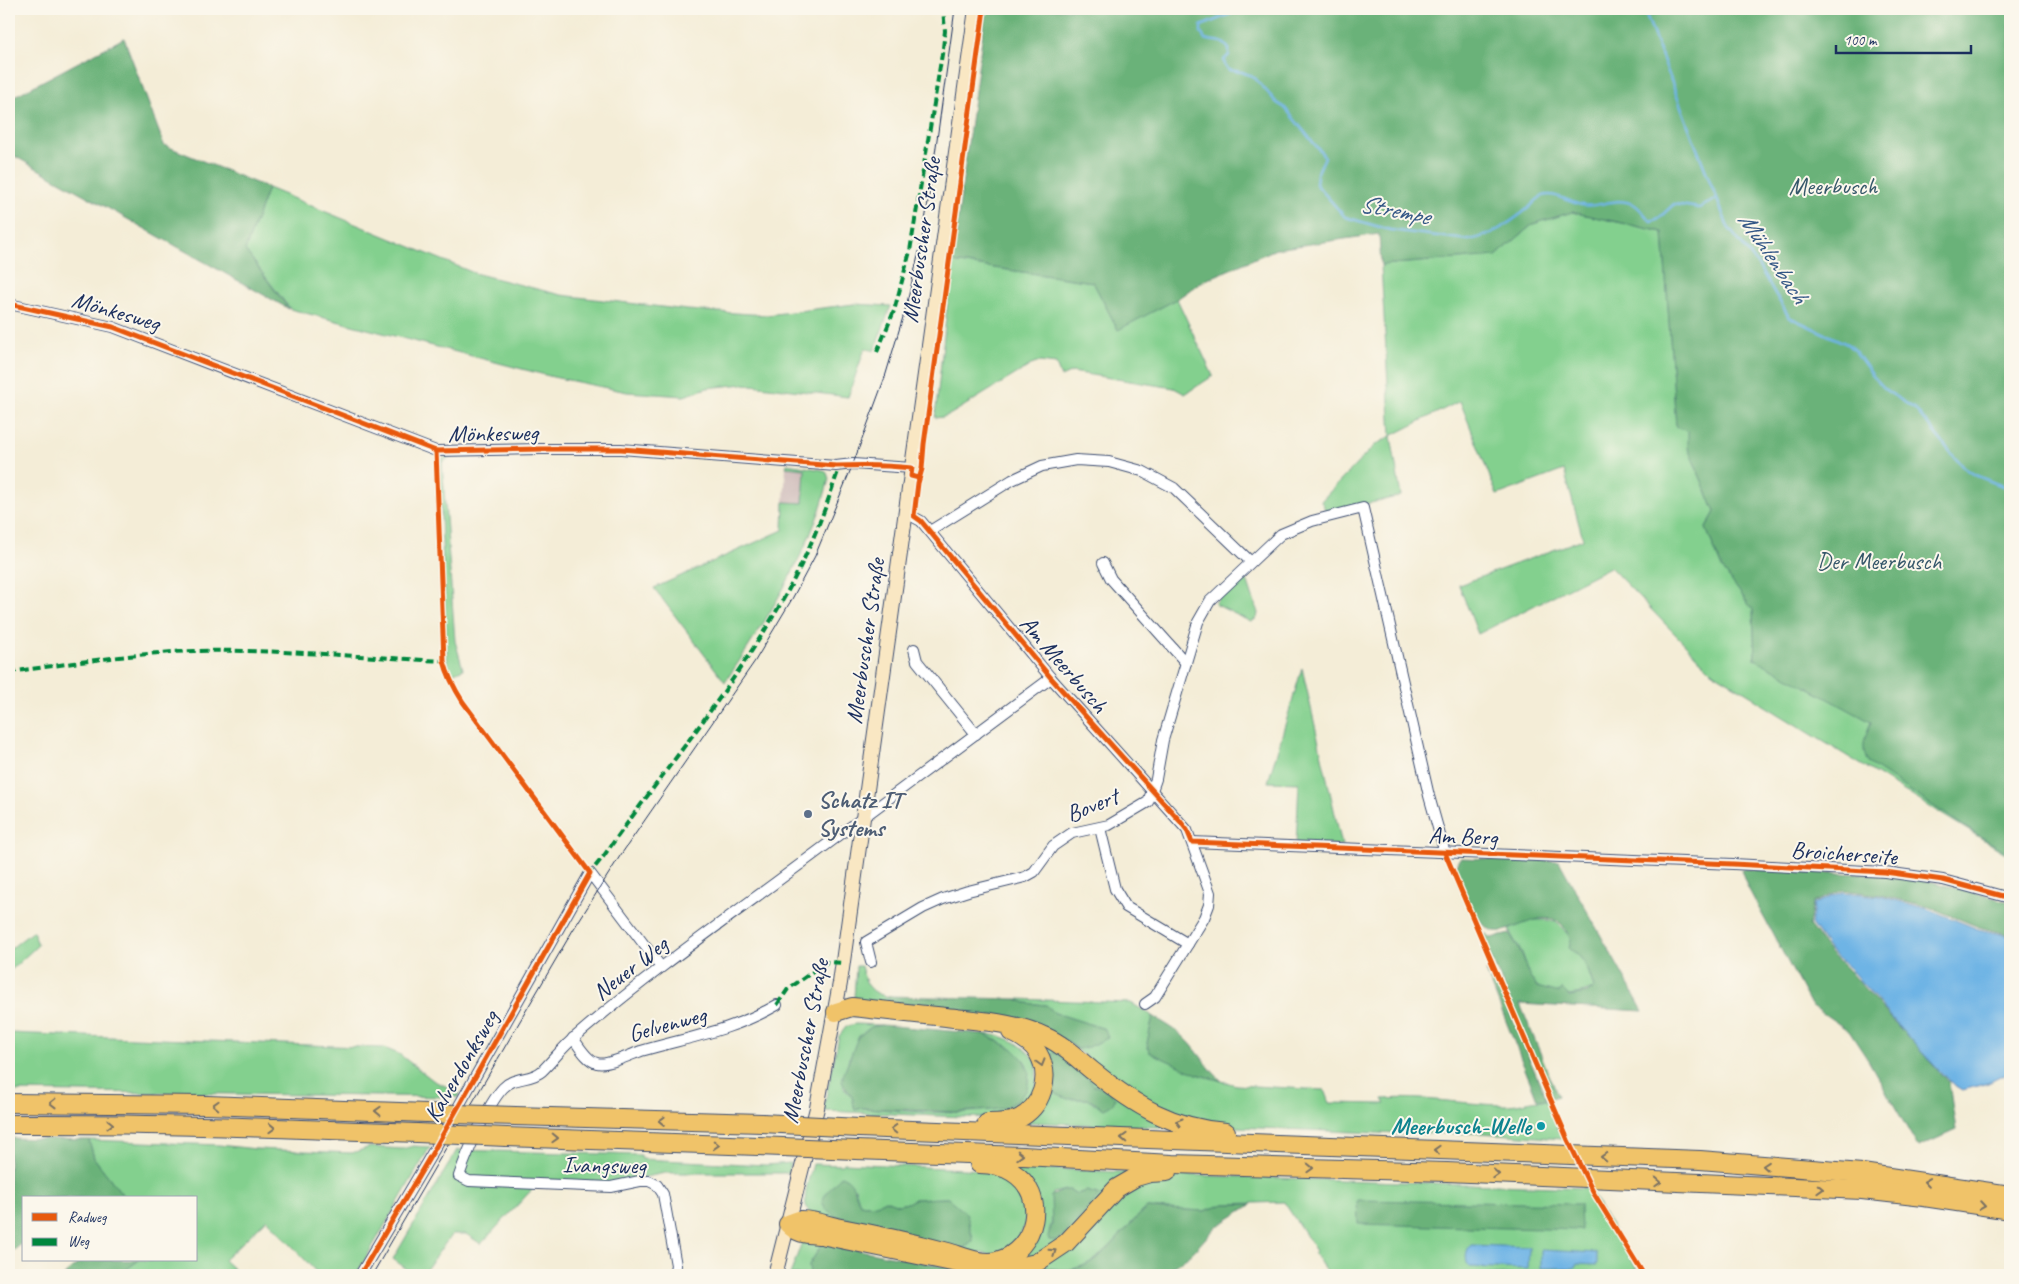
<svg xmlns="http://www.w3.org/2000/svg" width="2019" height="1284" font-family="Caveat,sans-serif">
  <rect width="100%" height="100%" fill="#fbf7ec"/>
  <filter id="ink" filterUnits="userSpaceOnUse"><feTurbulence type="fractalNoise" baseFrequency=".02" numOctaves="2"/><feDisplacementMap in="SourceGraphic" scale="10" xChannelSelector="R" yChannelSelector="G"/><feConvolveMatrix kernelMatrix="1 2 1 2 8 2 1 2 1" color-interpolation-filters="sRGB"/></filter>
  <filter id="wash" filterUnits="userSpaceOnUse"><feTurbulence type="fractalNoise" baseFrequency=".0096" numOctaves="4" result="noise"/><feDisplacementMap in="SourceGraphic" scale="20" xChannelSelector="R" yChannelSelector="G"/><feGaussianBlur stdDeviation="1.12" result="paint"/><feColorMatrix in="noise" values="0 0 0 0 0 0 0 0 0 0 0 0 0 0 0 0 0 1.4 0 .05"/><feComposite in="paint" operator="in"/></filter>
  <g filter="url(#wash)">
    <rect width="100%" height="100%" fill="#f4edd7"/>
    <!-- industrial -->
    <path fill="#d1bfbd" d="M786,467L805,469L803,503L784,502Z"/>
    <!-- green -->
    <g fill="#83d08e" stroke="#4f8076" fill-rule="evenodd">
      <path d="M268,188L474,273L561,295L687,310L767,315L854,304L891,306L874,351L865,348L848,397L744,384L707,388L684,396L627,392L553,377L290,309L245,250Z"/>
      <path d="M1572,212L1663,232L1676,426L2010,484V856L1754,699V697L1711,671L1610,567L1478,634L1459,585L1583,539L1564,470L1497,495L1460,401L1391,436L1401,496L1327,513L1321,501L1375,445L1391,436L1381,265L1496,256L1533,224ZM1688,448L1722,516L1760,617L1755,658L1753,610L1722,568L1706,528L1715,512Z"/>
      <path d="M952,262L1093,282L1118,329L1177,299L1213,376L1185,394L1174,388L1072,372L1061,377L1056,364L1040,362L1031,365L951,414L943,417L935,418Z"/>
      <path d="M540,452L449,458L442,462L455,641L463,669L450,675L447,661L439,466L442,459L448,455Z"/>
      <path d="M787,464L823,470L827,473L829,479C825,493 821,509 815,523C793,577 759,633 725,682L654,588L783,530L784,502L803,503L805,469L786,467Z"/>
      <path d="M1244,571L1258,613L1257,618L1251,622L1215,604L1220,596Z"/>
      <path d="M1302,668L1342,845L1296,844L1299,783L1268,782Z"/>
      <path d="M1530,920C1555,920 1556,918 1571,939L1569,949C1585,956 1589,973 1594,988C1580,997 1549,998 1536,985C1527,977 1527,964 1522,953C1518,945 1512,938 1509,930Z"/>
      <path d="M33,931L38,945L9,972V950Z"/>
      <path d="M856,966H861C864,977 866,987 877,993C884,996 887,996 891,1002L1004,1016L1040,1025L1105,1029L1055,1013L1046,1005L1026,1003L1016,999L1131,1003L1153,1016L1147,1043L1197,1074L1236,1085L1324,1090L1329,1103L1386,1104L1383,1099C1423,1096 1462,1104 1502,1105C1517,1106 1532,1099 1547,1100L1562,1139L1482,1133L1399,1134L1237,1127L1213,1125L1148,1104L1069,1044L857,1000L854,998Z"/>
      <path d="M855,1024L882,1025L871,1027L849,1058L846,1073L843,1076L844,1088L852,1097L855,1110L862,1108C900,1110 986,1120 1017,1101L1027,1065L1023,1059L1013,1049L984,1034C1009,1036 1021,1043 1037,1062L1036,1093L1016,1113L986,1118L823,1111L839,1036L846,1027Z"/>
      <path d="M9,1033L384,1048L399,1054L434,1081L459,1092V1097L9,1091Z"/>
      <path d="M1028,1033L1181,1128L1022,1122L1047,1090ZM1062,1054L1076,1069L1082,1071L1094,1086L1103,1088L1095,1105L1088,1099H1076L1053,1089L1055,1066Z"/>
      <path d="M89,1140L219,1145L256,1149L352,1153L370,1147L402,1149L413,1146L430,1147L356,1275H319L267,1219L224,1260L240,1275H119L139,1260H196V1198H125L94,1158Z"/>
      <path d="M457,1150L641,1155L642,1159L766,1165L790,1163L789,1173H665L612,1184L540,1181L481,1244L466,1234H452L422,1275H415L393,1259Z"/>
      <path d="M844,1163L983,1170L999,1173L1019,1187L1025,1198L1026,1224L1013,1247L994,1255L958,1250L967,1246L973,1241C973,1233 969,1229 969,1222L948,1198L914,1199L908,1203L898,1205L885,1200C876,1205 870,1206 860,1204L855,1188L836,1183L825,1195L835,1216L847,1218L866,1229L811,1215C799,1201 809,1180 813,1164L841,1165Z"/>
      <path d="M1010,1167L1141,1173L1047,1254L1008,1261L1037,1225ZM1065,1190L1077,1194L1086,1191L1098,1194L1049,1231C1055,1218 1050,1206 1053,1193Z"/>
      <path d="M1184,1175L1588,1188L1641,1275H1329L1314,1253L1316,1251L1284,1202L1224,1204L1205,1211L1147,1208C1120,1230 1100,1271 1061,1270C1054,1270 1049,1269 1042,1266L1108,1205L1136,1184L1161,1177Z"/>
      <path d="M803,1239L823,1243L809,1265L810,1275H790Z"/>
    </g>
    <!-- forest -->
    <g fill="#6ab279" stroke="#42706c">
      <path d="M986,9H2010V854L1968,829L1868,763C1860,747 1865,737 1871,722L1755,659L1753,610L1722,568L1706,528L1715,512L1688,448V431L1676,427L1663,232L1572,212L1533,224L1496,256L1381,265L1379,234L1276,249L1201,282L1177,299L1118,330L1093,282L952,262Z"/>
      <path d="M124,38L164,145L268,188L245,250L289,309L9,153V99Z"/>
      <path d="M1460,858L1559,861L1643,1011L1520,1004L1558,1096L1552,1098L1482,936L1486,934L1491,938L1510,934L1522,954L1531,979L1537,987L1559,993L1562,989L1569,996L1587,993L1594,988C1589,972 1585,956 1569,949L1571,939C1568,934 1564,926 1560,923C1541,908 1511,935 1494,931C1477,927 1455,884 1456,868C1456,864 1458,861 1460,858Z"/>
      <path d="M1743,869L1885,875L1925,880L2010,902V935L1979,927L1929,907L1881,895L1843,890L1813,903L1809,925L1829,952L1848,970L1949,1083L1956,1130L1918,1147L1868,1060L1849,1031L1811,1005L1748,888L1741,870Z"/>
      <path d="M1491,969L1547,1100L1537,1099L1486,971Z"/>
      <path d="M887,996L1016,999L1026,1003L1046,1005L1055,1013L1105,1029L1108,1038L1088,1047L1078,1049L1040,1025L1023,1019L890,1002Z"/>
      <path d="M1153,1016C1164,1023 1177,1030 1186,1039C1199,1052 1208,1069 1222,1081L1197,1074L1149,1052L1147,1043Z"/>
      <path d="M882,1025L984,1034L1013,1049L1023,1059L1029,1071L1028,1084L1026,1091L1017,1101L1004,1108L991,1110L957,1112L862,1108L855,1110L852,1097L842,1082L843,1076L858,1037L871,1027Z"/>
      <path d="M1056,1052L1062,1054L1076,1069L1082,1071L1094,1086L1103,1088L1115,1097C1115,1104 1110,1106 1104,1109L1088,1099H1068L1056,1094C1051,1085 1050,1074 1055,1066L1051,1061L1050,1055Z"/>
      <path d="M9,1138L89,1140L94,1158L125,1198H24V1242L9,1254Z"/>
      <path d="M841,1176C854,1180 855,1193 860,1204C870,1206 876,1205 885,1200L898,1205L908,1203L914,1199L948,1198L967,1214L973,1241L967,1246L958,1250L866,1229L847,1218L835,1216L826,1209L822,1202L825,1195Z"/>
      <path d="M1065,1190H1070L1077,1194L1086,1191L1100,1195L1058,1241L1049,1240L1048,1236L1052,1224L1051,1196Z"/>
      <path d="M1357,1200L1580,1204L1581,1230L1358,1224Z"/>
      <path d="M1224,1204H1252L1216,1227L1192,1253L1162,1275H1020C1028,1274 1039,1267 1046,1268C1057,1269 1066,1271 1077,1268C1105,1261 1125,1226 1147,1208L1205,1211Z"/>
      <path d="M823,1243L989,1275H810L809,1265Z"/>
      <path d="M82,1260H139L119,1275H64Z"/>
    </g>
    <!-- water -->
    <g fill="#6eb4e5" stroke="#4472a2">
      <path d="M1843,892L1880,896L1928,909L1978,929L2010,936V1072L1988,1083L1963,1090L1950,1082L1917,1047L1850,969L1830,951L1811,924L1814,904Z"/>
      <path d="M1471,1245L1529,1247L1528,1269L1469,1267C1465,1261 1465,1250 1471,1245Z"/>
      <path d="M1541,1250L1597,1253V1265L1577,1264L1575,1268H1541Z"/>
    </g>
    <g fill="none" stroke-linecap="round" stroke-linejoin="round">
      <!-- stream -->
      <g stroke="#6eb4e5" stroke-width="2.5">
        <path d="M1232,9L1233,13L1201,26V33L1205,39C1217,43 1221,38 1229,49V55L1224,60L1225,66L1229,70L1242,72L1254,77L1277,103L1285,108L1321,152L1325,157L1317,174L1316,184L1345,217L1390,230L1469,240C1492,236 1508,224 1526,210C1531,206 1536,200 1541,197C1553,190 1569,203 1582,205C1598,209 1615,195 1635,205C1641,209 1646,217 1651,221L1659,218L1674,204L1699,208L1717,199"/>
        <path d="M1644,9L1694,141L1728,227L1758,265L1789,317L1847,344L1855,351L1873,376L1887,391L1915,409L1962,466L1975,475L2010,489"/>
      </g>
    </g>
  </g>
  <g filter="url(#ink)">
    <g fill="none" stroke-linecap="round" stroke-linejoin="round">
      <defs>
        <g id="street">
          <path d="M9,304L113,327L436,451L540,449H621L836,466L853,464L912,468"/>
          <path d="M906,513L921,521L1051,678L1187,830L1210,893L1209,905L1204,918L1155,997L1145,1004"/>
          <path d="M930,531L1012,480L1042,466L1076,460L1109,462L1142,471L1174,488L1250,561"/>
          <path d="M1103,563L1111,579L1186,663"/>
          <path d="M914,649L917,661L976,734"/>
          <path d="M1100,828L1115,889L1126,907L1188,944"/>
          <path d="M1192,842L1733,864L1885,872L1943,880L2010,898"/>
          <path d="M871,962L866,942L923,908L943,899L968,891L1025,877L1034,872L1053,846L1072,833L1109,825L1148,802L1156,779L1163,740L1198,622L1210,601L1281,534L1312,521L1363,508L1429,796L1445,853"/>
          <path d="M573,1038C579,1046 587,1061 597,1063C607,1066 630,1055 641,1051C689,1037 732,1031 777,1005"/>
          <path d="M360,1275L434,1150L590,873L661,967"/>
          <path d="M674,1275L676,1265L663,1194L657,1185L649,1181H640L611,1187L469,1181L459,1176C467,1153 487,1105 503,1088C514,1076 531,1081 542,1071C553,1060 563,1047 575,1037C639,982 707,933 775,883C867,815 959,746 1051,678"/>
        </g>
        <path id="secondary" d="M775,1275L817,1108L840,983L976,9"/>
        <g id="highway">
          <path d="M836,1012L852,1007C883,1010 914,1014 946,1017C979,1021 1015,1022 1046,1037C1064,1045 1079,1060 1094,1072C1136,1106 1172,1128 1226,1132"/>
          <path d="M9,1103L207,1105L427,1113"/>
          <path d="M515,1116L762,1123"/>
          <path d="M987,1123C996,1123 1009,1123 1018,1119C1042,1107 1052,1077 1038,1053C1032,1043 1022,1037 1011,1032"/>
          <path d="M9,1124C145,1123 281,1128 417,1133"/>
          <path d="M859,1128L1700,1160L1862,1173L2010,1195"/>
          <path d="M506,1137L758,1146"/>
          <path d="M856,1150L1023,1156L1172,1164L1447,1172L1862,1190L1924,1197L2010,1210"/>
          <path d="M979,1164C990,1164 1002,1166 1012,1172C1049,1194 1037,1250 997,1261C982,1265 962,1256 948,1252C911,1242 874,1234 836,1227C825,1224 810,1219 799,1220C795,1221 791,1223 788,1224C798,1235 808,1234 821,1235L976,1267L1007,1269L1036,1263L1066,1243L1117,1188L1136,1177L1150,1173L1167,1172"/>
        </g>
      </defs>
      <!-- street casing -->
      <use href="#street" stroke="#3c4c70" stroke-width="12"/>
      <!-- secondary casing -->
      <use href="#secondary" stroke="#3c4c70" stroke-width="16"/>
      <!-- highway casing -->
      <use href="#highway" stroke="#3c4c70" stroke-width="20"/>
      <!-- street -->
      <use href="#street" stroke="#fff" stroke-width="10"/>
      <!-- secondary -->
      <use href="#secondary" stroke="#f9e7c3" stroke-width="14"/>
      <!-- highway -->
      <use href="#highway" stroke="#f0c369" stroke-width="18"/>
      <!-- tram -->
      <path stroke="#1b2f5e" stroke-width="1" d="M372,1275L573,930L620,856L755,661L792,599L815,556L853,464L885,377L906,307L922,239L930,190L955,9"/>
      <defs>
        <g id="highway-bridge">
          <path d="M427,1113L515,1116"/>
          <path d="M762,1123L859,1128"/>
          <path d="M417,1133L506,1137"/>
          <path d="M758,1146L856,1150"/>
        </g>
      </defs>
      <!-- highway-bridge casing -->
      <use href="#highway-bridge" stroke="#3c4c70" stroke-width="20" stroke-linecap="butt"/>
      <!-- highway-bridge -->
      <use href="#highway-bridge" stroke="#f0c369" stroke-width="18"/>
      <!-- quiet -->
      <g stroke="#00873e" stroke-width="4" stroke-dasharray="8 4" stroke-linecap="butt">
        <path d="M877,352L894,311L910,251L943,48L945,31L943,9"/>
        <path d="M9,672C70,664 132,653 194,651C277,649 361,657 444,661"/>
        <path d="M588,870L590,873L603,857C660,776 724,699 774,615C793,584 809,550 822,516C829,499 834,482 840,466"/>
        <path d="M777,1005L788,989L827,962L843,963"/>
      </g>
      <defs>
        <g id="cycleway">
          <path d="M984,9L924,444L922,469L918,483L914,516L921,521L1051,678L1180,821L1187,830L1192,842L1733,864L1885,872L1943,880L2010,898"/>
          <path d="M9,304L113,327L436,451L540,449H621L836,466C863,465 885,465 912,468L911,476L919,478"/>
          <path d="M1445,853L1568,1140L1593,1192L1644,1275"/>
          <path d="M360,1275L434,1150L590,873L463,702C454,688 448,677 444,661L436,451"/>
        </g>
      </defs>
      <!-- cycleway casing -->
      <use href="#cycleway" stroke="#fbf7ec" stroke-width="8"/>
      <!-- cycleway -->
      <use href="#cycleway" stroke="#e8590c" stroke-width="5"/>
    </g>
    <!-- one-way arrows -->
    <defs><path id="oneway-chevron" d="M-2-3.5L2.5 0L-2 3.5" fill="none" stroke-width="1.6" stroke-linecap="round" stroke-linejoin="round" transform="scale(1.25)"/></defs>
    <g stroke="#7b7263">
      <use href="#oneway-chevron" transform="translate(1041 1063) rotate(74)"/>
      <use href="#oneway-chevron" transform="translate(53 1103) rotate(179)"/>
      <use href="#oneway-chevron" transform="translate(216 1105) rotate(-178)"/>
      <use href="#oneway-chevron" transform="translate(378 1111) rotate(-178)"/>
      <use href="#oneway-chevron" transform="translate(662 1121) rotate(-178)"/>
      <use href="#oneway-chevron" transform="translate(1179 1122) rotate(-164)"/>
      <use href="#oneway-chevron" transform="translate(110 1124) rotate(1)"/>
      <use href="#oneway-chevron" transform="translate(272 1128) rotate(2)"/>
      <use href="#oneway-chevron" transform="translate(894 1129) rotate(-178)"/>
      <use href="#oneway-chevron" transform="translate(555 1138) rotate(2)"/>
      <use href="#oneway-chevron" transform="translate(1124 1138) rotate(-178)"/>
      <use href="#oneway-chevron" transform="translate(716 1145) rotate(2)"/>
      <use href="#oneway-chevron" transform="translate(1437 1150) rotate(-178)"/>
      <use href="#oneway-chevron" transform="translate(1020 1155) rotate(2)"/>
      <use href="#oneway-chevron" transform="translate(1604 1157) rotate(-178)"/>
      <use href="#oneway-chevron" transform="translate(1766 1166) rotate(-175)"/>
      <use href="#oneway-chevron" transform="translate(1310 1168) rotate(2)"/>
      <use href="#oneway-chevron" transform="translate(1496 1174) rotate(3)"/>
      <use href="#oneway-chevron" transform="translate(1658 1182) rotate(3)"/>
      <use href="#oneway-chevron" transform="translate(1927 1182) rotate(-172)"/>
      <use href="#oneway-chevron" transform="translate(1820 1189) rotate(2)"/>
      <use href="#oneway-chevron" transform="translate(1982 1206) rotate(9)"/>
      <use href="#oneway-chevron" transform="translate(1053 1252) rotate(-34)"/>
    </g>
  </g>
  <!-- markers -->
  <circle fill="#5c6f8a" stroke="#fbf7ec" stroke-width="2" cx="808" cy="814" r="5"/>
  <circle fill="#0f9aa8" stroke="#fbf7ec" stroke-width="2" cx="1541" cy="1126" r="5"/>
  <g text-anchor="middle" stroke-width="4" stroke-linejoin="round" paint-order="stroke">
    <!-- park labels -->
    <g font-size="24" fill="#35576a" stroke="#fbf7ec">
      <text x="1833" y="194">Meerbusch</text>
      <text x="1879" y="569">Der Meerbusch</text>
    </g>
    <!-- street labels -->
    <g font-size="24" fill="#1b2f5e" stroke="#fbf7ec">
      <text transform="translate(921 240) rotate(-82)" y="8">Meerbuscher Straße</text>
      <text transform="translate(116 311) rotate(16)" y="8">Mönkesweg</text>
      <text transform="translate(493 433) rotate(-1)" y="8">Mönkesweg</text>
      <text transform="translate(865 641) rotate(-82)" y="8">Meerbuscher Straße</text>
      <text transform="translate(1064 664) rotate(49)" y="8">Am Meerbusch</text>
      <text transform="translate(1092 805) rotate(-22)" y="8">Bovert</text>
      <text transform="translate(1463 836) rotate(2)" y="8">Am Berg</text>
      <text transform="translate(1844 853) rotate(4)" y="8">Broicherseite</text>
      <text transform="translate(630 968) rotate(-38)" y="8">Neuer Weg</text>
      <text transform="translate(667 1024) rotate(-15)" y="8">Gelvenweg</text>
      <text transform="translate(805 1041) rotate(-79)" y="8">Meerbuscher Straße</text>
      <text transform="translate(461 1066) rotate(-60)" y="8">Kalverdonksweg</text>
      <text x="604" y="1173">Ivangsweg</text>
    </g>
    <!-- service labels -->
    <g font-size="24" font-weight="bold" fill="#4e5e75" stroke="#fbf7ec" text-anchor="start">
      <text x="818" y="808">Schatz IT<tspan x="818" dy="28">Systems</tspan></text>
    </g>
    <!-- culture labels -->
    <g font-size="24" font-weight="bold" fill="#0d838f" stroke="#fbf7ec" text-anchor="end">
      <text x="1531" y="1134">Meerbusch-Welle</text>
    </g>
    <!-- water labels -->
    <g font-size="25" font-style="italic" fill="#345786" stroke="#fbf7ec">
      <text transform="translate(1395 209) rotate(11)" y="9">Strempe</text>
      <text transform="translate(1774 257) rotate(56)" y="9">Mühlenbach</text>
    </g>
  </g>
  <!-- margin -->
  <rect width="2019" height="1284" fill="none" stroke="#fbf7ec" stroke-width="30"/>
  <!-- legend -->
  <rect x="22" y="1196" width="175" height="65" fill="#fbf7ec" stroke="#a1a7b3"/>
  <rect x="32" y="1213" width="25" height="8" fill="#e8590c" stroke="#a1a7b3"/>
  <text x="68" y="1222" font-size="15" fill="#1b2f5e">Radweg</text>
  <rect x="32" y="1238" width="25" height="8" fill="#00873e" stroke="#a1a7b3"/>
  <text x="68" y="1246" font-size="15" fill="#1b2f5e">Weg</text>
  <!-- scale -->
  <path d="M1836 45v8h135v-8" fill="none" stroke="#1b2f5e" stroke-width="2.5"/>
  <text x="1844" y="45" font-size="15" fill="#1b2f5e" stroke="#fbf7ec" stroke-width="4" paint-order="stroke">100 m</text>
</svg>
